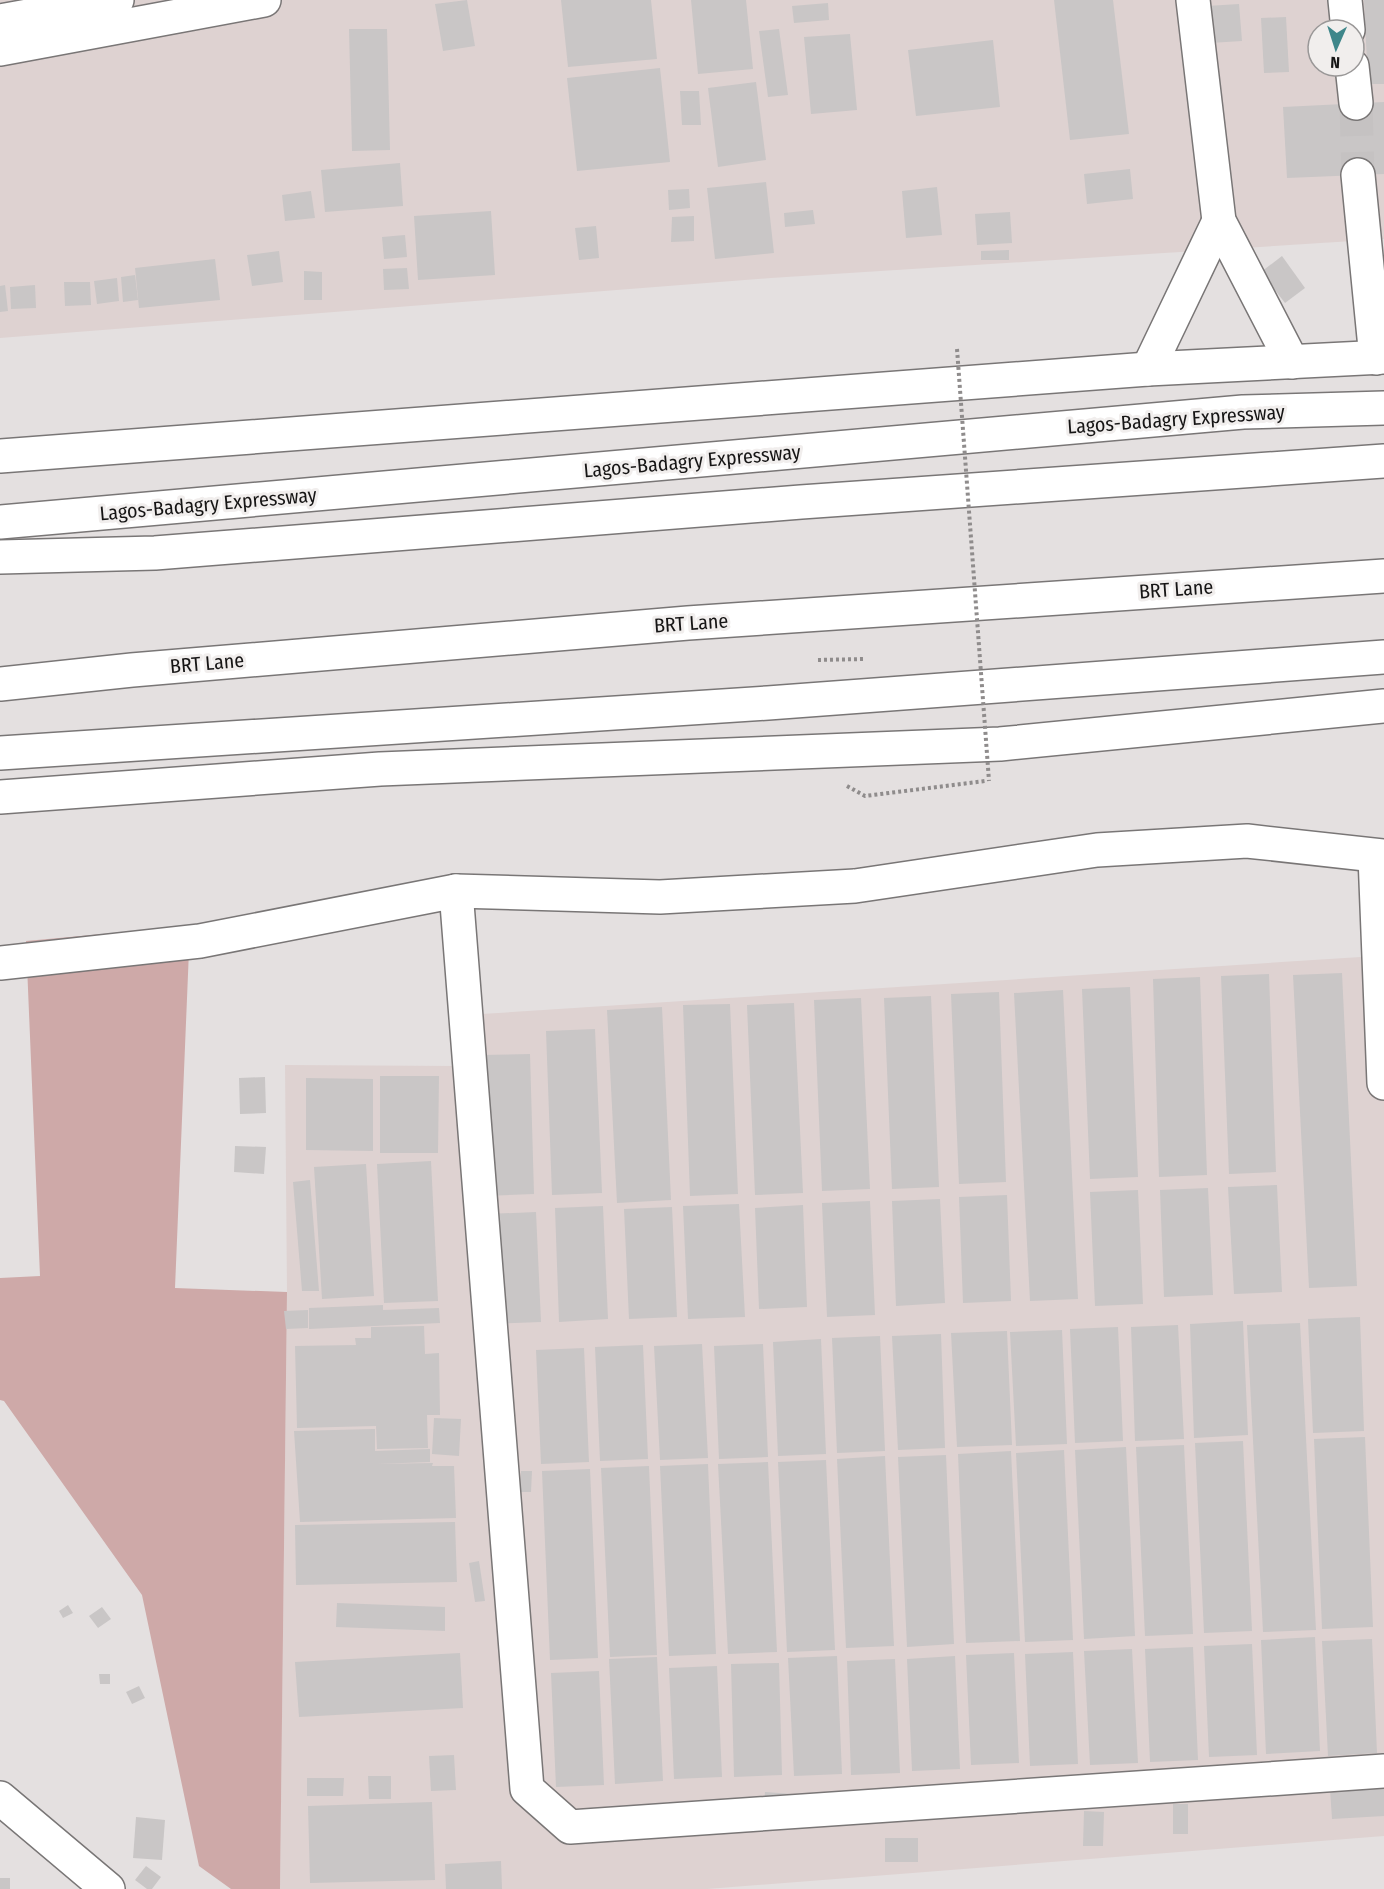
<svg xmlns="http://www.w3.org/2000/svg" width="1384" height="1889" font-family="'Fira Sans Condensed',sans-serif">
  <rect width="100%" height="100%" fill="#e4e0e0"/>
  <!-- built -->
  <g fill="#ded2d1" fill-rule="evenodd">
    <path d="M0,0H1384V239L771,278L0,338ZM1318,30H1354V66H1318Z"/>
    <path d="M1376,956L1384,1047V1836L707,1889H280L287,1292L285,1065L459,1066L466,1015Z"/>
  </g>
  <!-- green -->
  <path fill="#cea9a8" d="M190,926L175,1288L287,1292L280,1889H231L199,1866L142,1595L4,1401L0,1400V1278L40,1276L26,941Z"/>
  <!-- building -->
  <g fill="#c9c6c6">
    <path d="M467,0L475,46L443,51L435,4Z"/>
    <path d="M561,0H651L657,59L568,67Z"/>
    <path d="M691,0H746L753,69L698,74Z"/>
    <path d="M1054,0H1113L1129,134L1070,140Z"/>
    <path d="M1364,0H1384V84H1368Z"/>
    <path d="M828,3L829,20L794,23L792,6Z"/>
    <path d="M1239,4L1242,41L1210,43L1207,6Z"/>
    <path d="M1286,17L1289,72L1264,73L1261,18Z"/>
    <path d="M349,29H387L390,150L352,151Z"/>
    <path d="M779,29L788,95L768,97L759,31Z"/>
    <path d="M850,34L857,110L811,114L804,37Z"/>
    <path d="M993,40L1000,107L916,116L908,50Z"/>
    <path d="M660,68L670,162L577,171L567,78Z"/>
    <path d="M756,82L766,160L718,167L708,88Z"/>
    <path d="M680,91H699L701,125H682Z"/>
    <path d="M1384,102V174L1287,178L1283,107Z"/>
    <path d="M400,163L403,206L325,212L321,170Z"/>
    <path d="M1130,169L1133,199L1087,204L1084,174Z"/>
    <path d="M766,182L774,253L715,259L707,188Z"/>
    <path d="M937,187L942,235L906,238L902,191Z"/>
    <path d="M689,189L690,208L669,210L668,190Z"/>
    <path d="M311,191L315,218L285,221L282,195Z"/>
    <path d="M813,210L815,224L785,227L784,213Z"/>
    <path d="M491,211L495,275L418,280L414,216Z"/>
    <path d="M1010,212L1012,243L977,245L975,214Z"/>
    <path d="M694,216V241L671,242L672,217Z"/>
    <path d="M596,226L599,258L579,260L575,228Z"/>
    <path d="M405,235L407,257L384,259L382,237Z"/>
    <path d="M1009,250V260H981V251Z"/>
    <path d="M279,251L283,282L252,286L247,255Z"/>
    <path d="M1282,256L1305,288L1285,303L1261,272Z"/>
    <path d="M215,259L220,300L139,308L135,268Z"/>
    <path d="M407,268L409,289L384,290L383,269Z"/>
    <path d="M304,271L322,272V300H304Z"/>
    <path d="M135,275L138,300L123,302L121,277Z"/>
    <path d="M117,278L119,301L97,304L94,281Z"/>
    <path d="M64,282H90L91,305L65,306Z"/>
    <path d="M5,285L8,311L0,312V286Z"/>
    <path d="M35,285L36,308L11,309L10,287Z"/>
    <path d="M1342,973L1357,1286L1309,1288L1293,975Z"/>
    <path d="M1269,974L1276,1172L1229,1174L1221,976Z"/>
    <path d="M1200,977L1207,1175L1159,1177L1153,979Z"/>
    <path d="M1130,987L1138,1177L1090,1179L1082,989Z"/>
    <path d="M1063,990L1078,1299L1030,1301L1014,993Z"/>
    <path d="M999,992L1006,1182L959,1184L951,994Z"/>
    <path d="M931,996L939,1187L892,1189L884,998Z"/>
    <path d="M861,998L870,1189L822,1191L814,1000Z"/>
    <path d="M794,1003L803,1193L755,1195L747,1005Z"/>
    <path d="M730,1004L738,1194L690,1196L683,1005Z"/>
    <path d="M662,1007L671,1200L617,1203L607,1010Z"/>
    <path d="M595,1029L602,1193L552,1195L546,1031Z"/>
    <path d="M530,1054L534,1194L486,1196L480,1055Z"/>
    <path d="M380,1076H439L438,1153H380Z"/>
    <path d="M265,1077L266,1113L240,1114L239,1078Z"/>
    <path d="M306,1078L373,1079V1151L306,1150Z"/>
    <path d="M235,1146L266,1147L264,1174L234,1172Z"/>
    <path d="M431,1161L438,1301L384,1303L377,1164Z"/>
    <path d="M366,1164L374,1296L322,1299L314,1167Z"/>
    <path d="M310,1180L319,1291H302L293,1182Z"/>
    <path d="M1277,1185L1282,1292L1234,1294L1228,1187Z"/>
    <path d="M1208,1188L1213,1295L1164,1297L1160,1190Z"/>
    <path d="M1138,1190L1143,1304L1095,1306L1090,1192Z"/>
    <path d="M1007,1195L1011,1301L963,1303L959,1197Z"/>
    <path d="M940,1199L945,1303L896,1306L892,1201Z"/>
    <path d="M870,1201L875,1315L827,1317L822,1203Z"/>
    <path d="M739,1204L745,1317L688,1319L683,1206Z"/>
    <path d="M803,1205L807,1307L759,1309L755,1208Z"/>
    <path d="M603,1206L608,1319L559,1322L555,1208Z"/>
    <path d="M672,1207L677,1317L629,1319L624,1209Z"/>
    <path d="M536,1212L541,1322L492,1324L487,1214Z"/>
    <path d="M383,1305V1310L439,1308L440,1323L309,1329V1308Z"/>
    <path d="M308,1310V1328L286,1329L284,1311Z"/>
    <path d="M1360,1317L1364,1431L1313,1433L1308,1319Z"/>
    <path d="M1243,1321L1248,1435L1194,1438L1190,1324Z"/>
    <path d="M1300,1323L1316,1630L1263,1632L1247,1325Z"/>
    <path d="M1178,1325L1184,1439L1135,1441L1131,1327Z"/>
    <path d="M424,1326L425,1354L439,1353L440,1415H427L428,1448L377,1449L376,1426L297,1428L295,1346L356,1345L355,1338H371V1327Z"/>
    <path d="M1118,1327L1123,1441L1075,1443L1070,1329Z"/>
    <path d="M1062,1330L1067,1444L1016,1446L1010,1332Z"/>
    <path d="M1007,1331L1012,1445L957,1447L951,1333Z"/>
    <path d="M941,1334L945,1448L898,1450L892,1336Z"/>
    <path d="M880,1336L885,1451L837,1453L832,1338Z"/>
    <path d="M821,1339L826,1454L778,1456L773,1342Z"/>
    <path d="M702,1344L708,1458L660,1460L654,1346Z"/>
    <path d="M763,1344L768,1457L719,1459L714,1346Z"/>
    <path d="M643,1345L648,1459L600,1461L595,1347Z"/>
    <path d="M584,1348L589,1462L541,1464L536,1350Z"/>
    <path d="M434,1418L461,1419L459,1456L432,1454Z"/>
    <path d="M375,1429V1451L430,1449V1462L376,1464L433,1463L432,1466H454L456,1518L300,1522L294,1431Z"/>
    <path d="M1365,1437L1373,1627L1322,1629L1314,1439Z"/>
    <path d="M1243,1441L1252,1631L1204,1633L1195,1443Z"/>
    <path d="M1184,1445L1193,1634L1145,1636L1136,1447Z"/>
    <path d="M1126,1447L1135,1636L1084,1639L1075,1450Z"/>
    <path d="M1064,1450L1073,1640L1025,1642L1016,1453Z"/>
    <path d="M1011,1451L1020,1641L966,1643L958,1454Z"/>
    <path d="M946,1455L954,1644L907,1647L898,1457Z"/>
    <path d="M885,1456L894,1646L846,1648L837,1459Z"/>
    <path d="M826,1460L835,1650L787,1652L778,1462Z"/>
    <path d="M768,1462L777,1652L728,1654L718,1464Z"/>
    <path d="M708,1464L716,1654L669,1656L660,1466Z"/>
    <path d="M649,1466L657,1655L610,1657L601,1468Z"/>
    <path d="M590,1469L598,1658L550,1660L542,1471Z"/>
    <path d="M521,1471H532L531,1492H520Z"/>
    <path d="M455,1522L457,1582L296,1585L295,1525Z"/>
    <path d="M479,1561L485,1601L475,1602L469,1563Z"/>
    <path d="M337,1603L445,1607V1631L336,1627Z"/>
    <path d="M68,1605L73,1613L63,1618L59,1611Z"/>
    <path d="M102,1607L111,1619L98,1628L89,1616Z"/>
    <path d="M1315,1637L1320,1751L1266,1754L1261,1640Z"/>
    <path d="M1372,1639L1377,1753L1328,1756L1322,1641Z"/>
    <path d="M1252,1644L1257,1755L1209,1757L1204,1646Z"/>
    <path d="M1193,1647L1198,1760L1150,1762L1145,1649Z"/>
    <path d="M1132,1649L1138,1763L1090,1765L1084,1651Z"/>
    <path d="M1073,1652L1078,1764L1030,1766L1025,1654Z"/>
    <path d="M460,1653L463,1708L299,1717L295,1662Z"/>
    <path d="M1014,1653L1019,1763L971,1765L966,1655Z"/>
    <path d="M837,1656L842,1774L794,1776L788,1658Z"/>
    <path d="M955,1656L960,1769L912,1771L907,1659Z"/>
    <path d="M657,1657L663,1781L615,1784L609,1659Z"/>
    <path d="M895,1659L900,1773L851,1775L847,1661Z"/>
    <path d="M779,1663L782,1775L734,1777L731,1664Z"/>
    <path d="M717,1666L722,1777L674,1779L669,1668Z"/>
    <path d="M599,1671L604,1785L556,1787L551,1673Z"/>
    <path d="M99,1674H110V1684H100Z"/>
    <path d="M139,1686L145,1698L132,1704L126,1692Z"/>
    <path d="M454,1755L456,1790L431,1791L429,1756Z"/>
    <path d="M368,1776H391V1799H369Z"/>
    <path d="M307,1778H344L343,1796H307Z"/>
    <path d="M1384,1787V1816L1332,1819L1330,1789Z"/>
    <path d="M765,1792L793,1794V1805L764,1804Z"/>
    <path d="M432,1802L435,1880L310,1883L308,1806Z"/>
    <rect x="1173" y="1804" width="15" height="30"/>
    <path d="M1084,1811L1104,1812L1103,1846H1083Z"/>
    <path d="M136,1817L165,1820L162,1860L133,1858Z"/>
    <rect x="885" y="1838" width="33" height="24"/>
    <path d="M501,1861L502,1889H446L445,1864Z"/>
    <path d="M146,1866L161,1877L152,1889H147L135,1880Z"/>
    <rect x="0" y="1878" width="10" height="11"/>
  </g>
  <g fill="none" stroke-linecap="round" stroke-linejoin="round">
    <!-- minor-tunnel -->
    <path stroke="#c5c2c2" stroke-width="33" stroke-dasharray="33 16" stroke-linecap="butt" d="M1356,103L1358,175"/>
    <defs>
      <g id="minor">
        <path d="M1193,0L1219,221L1292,362"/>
        <path d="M1345,0L1348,30"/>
        <path d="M1352,66L1356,103"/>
        <path d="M1358,175L1376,358"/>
        <path d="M1148,369L1219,221"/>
        <path d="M0,557L155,553L801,502L1384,461"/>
        <path d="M0,684L132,670L688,623L1384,576"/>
        <path d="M1375,856L1384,1083"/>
        <path d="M456,891L527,1789L570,1827L1384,1771"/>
        <path d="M0,963L200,941L456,891L660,897L855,886L1097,850L1247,841L1384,856"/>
        <path d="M0,1798L108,1889"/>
      </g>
      <g id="major">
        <path d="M0,21L117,0"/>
        <path d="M0,49L264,0"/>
        <path d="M0,456L1148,369L1384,357"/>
        <path d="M0,797L380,769L1000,744L1384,706"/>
      </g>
      <g id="highway">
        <path d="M0,522L1243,412L1384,408"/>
        <path d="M0,753L768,703L1384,657"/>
      </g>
    </defs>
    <!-- minor casing -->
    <use href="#minor" stroke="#797676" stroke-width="36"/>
    <!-- major casing -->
    <use href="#major" stroke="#797676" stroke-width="36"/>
    <!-- highway casing -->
    <use href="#highway" stroke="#797676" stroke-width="36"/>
    <!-- path -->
    <g stroke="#8f8c8c" stroke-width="4" stroke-dasharray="3 3" stroke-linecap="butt">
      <path d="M818,660L865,659"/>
      <path d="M847,786L865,796L985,781"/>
    </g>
    <!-- minor -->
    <use href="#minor" stroke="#fff" stroke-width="33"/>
    <!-- major -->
    <use href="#major" stroke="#fff" stroke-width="33"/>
    <!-- highway -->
    <use href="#highway" stroke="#fff" stroke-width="33"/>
    <!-- path-bridge -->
    <path stroke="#8f8c8c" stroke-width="4" stroke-dasharray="3 3" stroke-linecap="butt" d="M957,349L989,781"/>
  </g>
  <g text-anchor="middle" stroke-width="6" stroke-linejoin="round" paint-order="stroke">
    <!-- street labels -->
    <g font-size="20" fill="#161515" stroke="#f1eeed">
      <text transform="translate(1176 419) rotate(-4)" y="7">Lagos-Badagry Expressway</text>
      <text transform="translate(692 461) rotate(-5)" y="7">Lagos-Badagry Expressway</text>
      <text transform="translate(208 504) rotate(-5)" y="7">Lagos-Badagry Expressway</text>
      <text transform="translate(1176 589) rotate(-4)" y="7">BRT Lane</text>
      <text transform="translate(691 623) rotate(-4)" y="7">BRT Lane</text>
      <text transform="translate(207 663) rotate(-5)" y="7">BRT Lane</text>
    </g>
  </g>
  <!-- north arrow -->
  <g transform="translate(1336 48) rotate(183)"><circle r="28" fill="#f1eeed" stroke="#999797" stroke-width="1.5"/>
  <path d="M0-4.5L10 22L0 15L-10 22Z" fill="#3e868a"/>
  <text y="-9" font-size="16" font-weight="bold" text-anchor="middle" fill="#161515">N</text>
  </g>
</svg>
